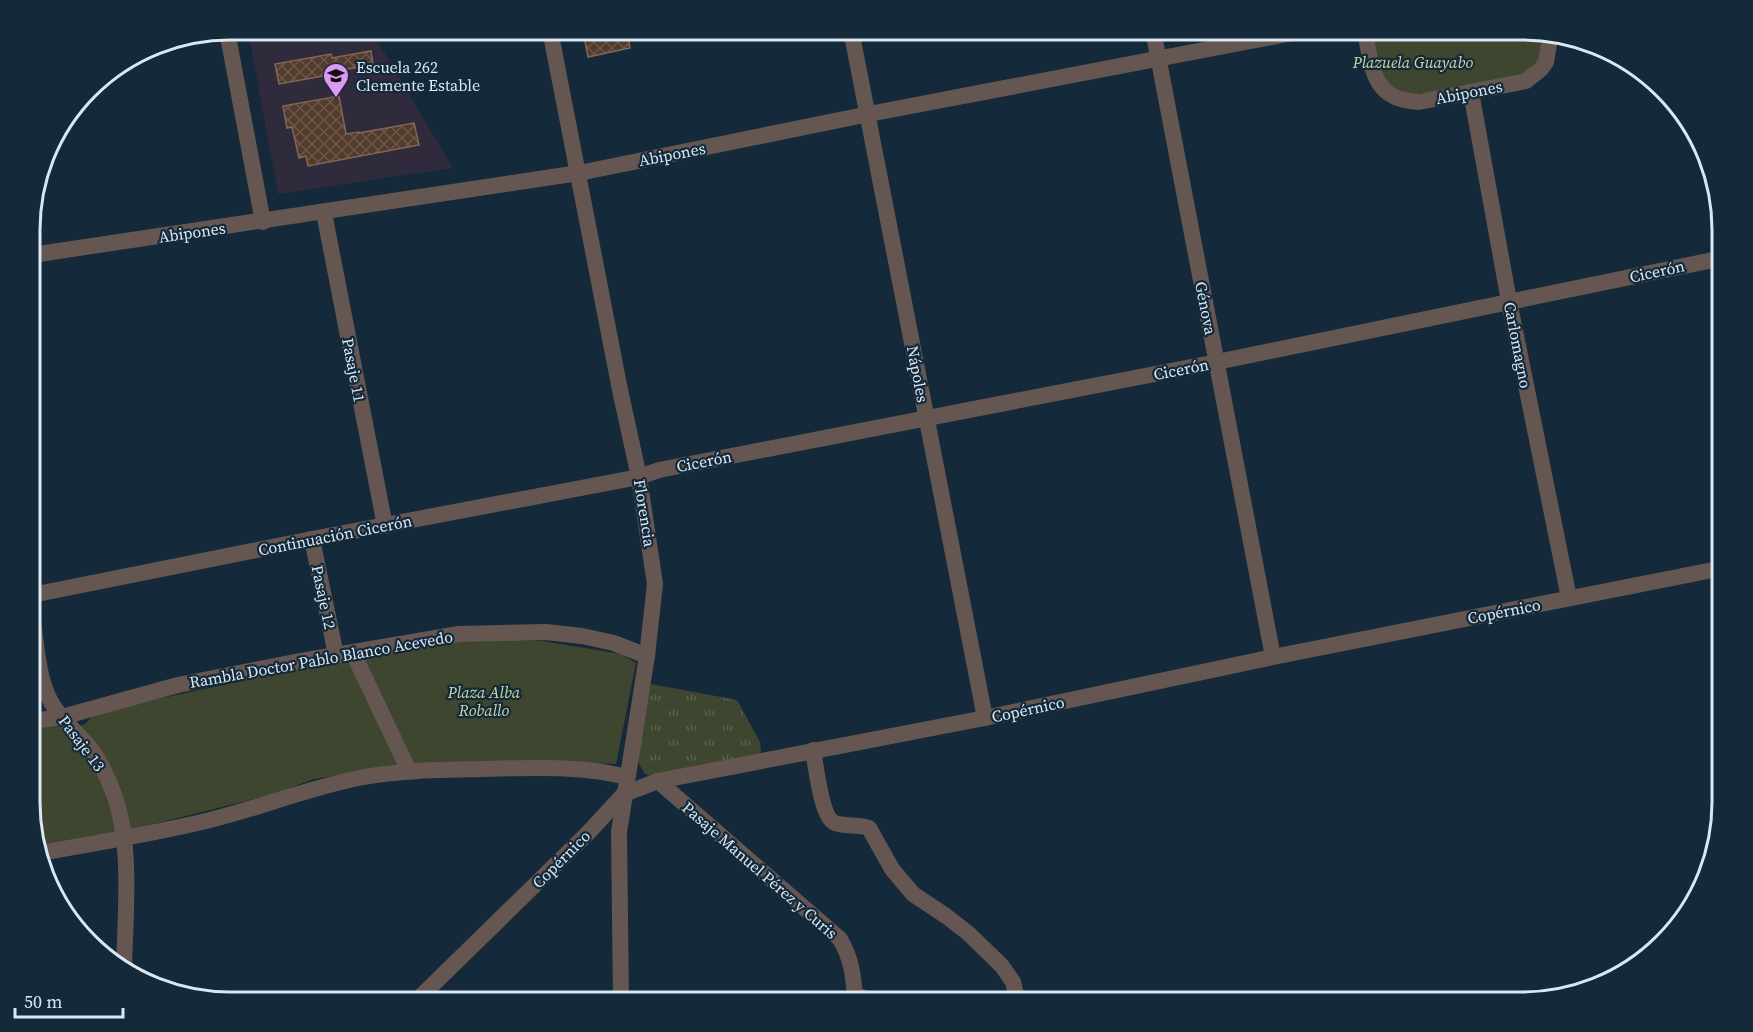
<svg xmlns="http://www.w3.org/2000/svg" width="1753" height="1032" font-family="'Source Serif 4',serif">
  <defs>
    <pattern id="grass-tufts" width="24" height="20" patternUnits="userSpaceOnUse" patternTransform="scale(1.5)"><rect width="24" height="20" fill="#3f462f"/><path d="M3 7l-1-3M5 7V3M7 7l1-3M15 17l-1-3M17 17v-4M19 17l1-3" fill="none" stroke="#5a614e"/></pattern>
    <pattern id="building-cross-hatch" width="8" height="8" patternUnits="userSpaceOnUse" patternTransform="scale(1.5)"><rect width="8" height="8" fill="#523b2b"/><path d="M0 0l8 8M0 8l8-8" fill="none" stroke="#6a574a"/></pattern>
  </defs>
  <rect width="100%" height="100%" fill="#14293a"/>
  <!-- education -->
  <path fill="#302b3c" d="M248,30H371L453,168L278,194Z"/>
  <!-- grass -->
  <path fill="url(#grass-tufts)" d="M651,684L737,700L760,742L761,753L657,778L645,774L636,759Z"/>
  <!-- green -->
  <g fill="#3f462f">
    <path d="M1373,30H1523L1543,36L1539,60L1524,73L1439,92L1406,95L1387,83L1381,71Z"/>
    <path d="M489,639L542,641L621,654L636,663L616,764L551,762L419,764L313,779L278,793L130,830L39,846L32,827V726L55,725L63,728L84,725L93,716L153,700L340,660L438,642Z"/>
  </g>
  <!-- building -->
  <g fill="url(#building-cross-hatch)" stroke="#816857" stroke-width="1.5">
    <path d="M608,32L610,40L628,37L630,48L588,57L584,36Z"/>
    <path d="M371,51L373,65L334,71L335,74L279,84L275,64L331,54L332,58Z"/>
    <path d="M339,96L346,134L359,132V133L414,123L419,145L308,166L306,156L299,158L292,127L287,128L283,106Z"/>
  </g>
  <g fill="none" stroke-linecap="round" stroke-linejoin="round">
    <!-- minor -->
    <g stroke="#655651" stroke-width="16">
      <path d="M550,30L620,390L639,477L655,584L647,656L619,832L621,1002"/>
      <path d="M851,30L985,718"/>
      <path d="M1153,30L1273,657"/>
      <path d="M1365,30C1372,68 1372,100 1419,102L1526,81L1541,69L1546,62L1549,44L1548,37"/>
      <path d="M227,31L263,222"/>
      <path d="M1471,92L1509,301L1569,598"/>
      <path d="M324,213L385,526"/>
      <path d="M32,255L579,173L869,114L1308,30"/>
      <path d="M312,539L336,655"/>
      <path d="M32,595L312,539L639,477L659,470L1217,362L1723,258"/>
      <path d="M32,614C37,644 37,681 54,707C64,722 79,734 90,748C101,762 107,777 113,792C133,842 125,916 124,969"/>
      <path d="M353,653L409,771"/>
      <path d="M32,721L62,717L178,685L295,662L459,634L546,632L582,636L614,643L647,656"/>
      <path d="M813,750C816,765 821,818 835,823C846,827 858,824 869,828L892,869L913,894L946,916L968,933L1002,966L1013,982L1018,1002"/>
      <path d="M658,781L840,939C852,959 854,979 855,1002"/>
      <path d="M41,853C96,843 152,834 206,821C260,808 310,787 364,777C403,770 443,770 482,769C530,768 580,765 627,777"/>
      <path d="M854,994L874,1002"/>
      <path d="M415,1002L588,833L624,794L658,781L985,718L1273,657L1723,568"/>
    </g>
  </g>
  <!-- icons -->
  <defs>
    <symbol id="school-pin" viewBox="-11 -11 22 30"><path d="M0 17L-7.5 6A9.5 9.5 0 1 1 7.5 6Z" fill="#dc99f5" stroke="#14293a"/><path d="M0-5L7-2L0 1L-7-2ZM-4 1L0 2.5L4 1V4Q0 6-4 4Z" fill="#111"/></symbol>
  </defs>
  <g fill-rule="evenodd">
    <use href="#school-pin" x="321" y="61" width="30" height="40"/>
  </g>
  <g text-anchor="middle" stroke-width="4.5" stroke-linejoin="round" paint-order="stroke">
    <!-- park labels -->
    <g font-size="16" font-style="italic" fill="#c8d9a0" stroke="#14293a">
      <text x="1413" y="68">Plazuela Guayabo</text>
      <text x="484" y="698">Plaza Alba<tspan x="484" dy="18">Roballo</tspan></text>
    </g>
    <!-- poi labels -->
    <g font-size="16" fill="#dae8f3" stroke="#14293a" text-anchor="start">
      <text x="356" y="73">Escuela 262<tspan x="356" dy="18">Clemente Estable</tspan></text>
    </g>
    <!-- street labels -->
    <g font-size="16" fill="#dae8f3" stroke="#14293a">
      <text transform="translate(1469 92) rotate(-11)" y="6">Abipones</text>
      <text transform="translate(672 154) rotate(-11)" y="6">Abipones</text>
      <text transform="translate(192 232) rotate(-8)" y="6">Abipones</text>
      <text transform="translate(1657 271) rotate(-12)" y="6">Cicerón</text>
      <text transform="translate(1206 308) rotate(79)" y="6">Génova</text>
      <text transform="translate(1518 345) rotate(79)" y="6">Carlomagno</text>
      <text transform="translate(1181 369) rotate(-11)" y="6">Cicerón</text>
      <text transform="translate(354 370) rotate(79)" y="6">Pasaje 11</text>
      <text transform="translate(918 374) rotate(79)" y="6">Nápoles</text>
      <text transform="translate(704 461) rotate(-11)" y="6">Cicerón</text>
      <text transform="translate(645 513) rotate(81)" y="6">Florencia</text>
      <text transform="translate(335 535) rotate(-11)" y="6">Continuación Cicerón</text>
      <text transform="translate(324 597) rotate(78)" y="6">Pasaje 12</text>
      <text transform="translate(1504 611) rotate(-11)" y="6">Copérnico</text>
      <text transform="translate(321 659) rotate(-10)" y="6">Rambla Doctor Pablo Blanco Acevedo</text>
      <text transform="translate(1028 709) rotate(-12)" y="6">Copérnico</text>
      <text transform="translate(82 743) rotate(53)" y="6">Pasaje 13</text>
      <text transform="translate(561 859) rotate(-45)" y="6">Copérnico</text>
      <text transform="translate(760 870) rotate(41)" y="6">Pasaje Manuel Pérez y Curis</text>
    </g>
  </g>
  <!-- crop -->
  <path d="M0 0H1753V1032H0ZM230 40H1522A190 190 0 0 1 1712 230V802A190 190 0 0 1 1522 992H230A190 190 0 0 1 40 802V230A190 190 0 0 1 230 40Z" fill="#14293a" fill-rule="evenodd"/>
  <path fill="none" stroke="#dae8f3" stroke-width="3" d="M230 40H1522A190 190 0 0 1 1712 230V802A190 190 0 0 1 1522 992H230A190 190 0 0 1 40 802V230A190 190 0 0 1 230 40Z"/>
  <!-- scale -->
  <path d="M15 1008v9h108v-9" fill="none" stroke="#dae8f3" stroke-width="3"/>
  <text x="24" y="1008" font-size="18" fill="#dae8f3" stroke="#14293a" stroke-width="4.5" paint-order="stroke">50 m</text>
</svg>
